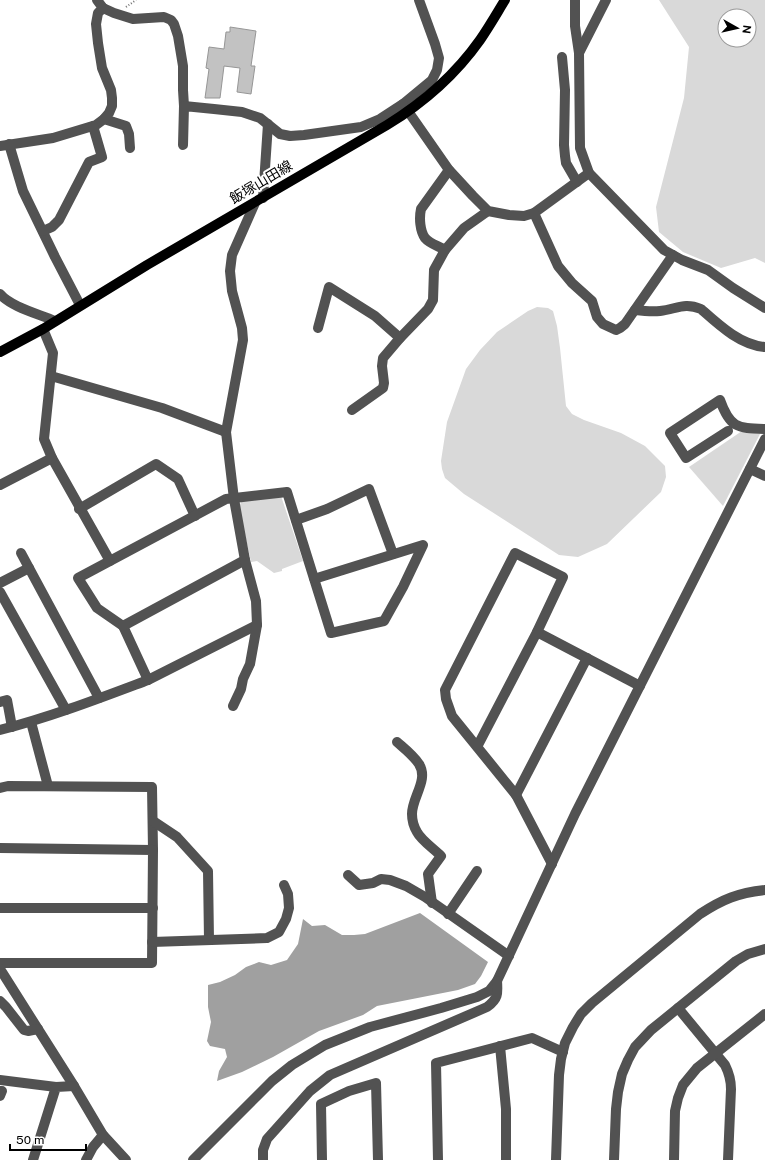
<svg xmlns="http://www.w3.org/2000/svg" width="765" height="1160" font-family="'Public Sans','Noto Sans JP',sans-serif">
  <rect width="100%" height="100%" fill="#fff"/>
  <!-- green -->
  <g fill="#d9d9d9" fill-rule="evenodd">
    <path d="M659,0H765V263L755,258L721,268L683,252L659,232L656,207L684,98L689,47ZM725,16H749V40H725Z"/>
    <path d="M537,307L548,308L553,311L557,326L560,348L566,406L572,414L584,420L621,433L645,446L665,466L666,477L661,492L607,544L578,557L559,555L464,494L445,478L442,469L441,461L447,422L466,369L480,350L497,332L528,311Z"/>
    <path d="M742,431L760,434L723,506L689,467Z"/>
    <path d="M281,496L303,561L282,569V571L274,573L257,561L251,562L239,507L242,500Z"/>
  </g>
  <!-- water -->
  <path fill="#a0a0a0" d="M420,913L488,962L481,976L475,984L458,990L377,1006L363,1015L319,1031L273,1057L242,1072L217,1081L219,1071L227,1057L225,1049L210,1046L207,1041L211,1022L208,1007V985L220,982L235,975L246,967L259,962L271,965L287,960L298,944L303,919L312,926L325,925L342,935H354L365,934Z"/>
  <!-- building -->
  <path fill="#c2c2c2" stroke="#969696" d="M230,27L256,31L251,66H255L251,94L237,92L240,68L224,66L220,98H205L209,69L206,68L209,47L224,49L226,32H230Z"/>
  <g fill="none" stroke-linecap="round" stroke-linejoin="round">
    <!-- path -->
    <path stroke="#747474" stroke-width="2" stroke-dasharray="1 2" stroke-linecap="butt" d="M126,7L136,0"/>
    <!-- minor -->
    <g stroke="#525252" stroke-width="10">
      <path d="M419,0L435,44L439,58L437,70L432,80L403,104L449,170L473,196L488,211L509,215L524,216L534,213L589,173"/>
      <path d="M575,0V26L579,53L580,148L589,173L664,250L682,260L708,270L733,288L765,308"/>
      <path d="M103,8L114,13L133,19L164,17L171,20L174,24L178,36L183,66V90L184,106"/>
      <path d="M579,53L606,0"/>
      <path d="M562,57L565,90L564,145L565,156L566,163L577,182"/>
      <path d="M104,119L126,126L129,134L130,148"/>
      <path d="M9,144L23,191L55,257L80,305"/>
      <path d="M183,145L184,106L214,109L242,112L260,118L280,134L290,136L304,135L361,127L380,119L403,104"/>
      <path d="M0,146L53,138L96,125L104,119L109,113L112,106V98L111,90L102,68L98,43L96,24L98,13L103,8L97,0"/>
      <path d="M263,198L268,124"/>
      <path d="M534,213L558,266L572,283L592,301L597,317L603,324L616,330L620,328L625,324L673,255"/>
      <path d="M43,231L52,227L59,220L89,162L102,157L93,126"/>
      <path d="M445,250C439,246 430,244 425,238C420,231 419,218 421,209L449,170"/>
      <path d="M0,294C11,307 39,314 55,321"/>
      <path d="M635,310C643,311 652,312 660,311C677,309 684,302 701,309C719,325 740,345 765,347"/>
      <path d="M318,328L329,287L375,316L400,338"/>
      <path d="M43,329L53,353L44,439L52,458L110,561"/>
      <path d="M51,376L162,408L226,432"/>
      <path d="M352,410L383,388L384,383L382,366L383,358L400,338L428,309L433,300L434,270L445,250L464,228L488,211"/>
      <path d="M728,431L686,458L670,433L720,400C730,428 737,428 765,429"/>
      <path d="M750,469L765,476"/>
      <path d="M0,485L52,458"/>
      <path d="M79,509L156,464L178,479L195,516"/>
      <path d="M296,520L327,509L369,489L393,554"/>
      <path d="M21,553L99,698"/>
      <path d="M0,583L29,568"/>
      <path d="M0,592L66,710"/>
      <path d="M257,625L148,680L123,626L97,608L78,578L226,499L287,492L331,633L384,621L403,587L423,545L314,579"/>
      <path d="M123,626L245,560"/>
      <path d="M537,632L640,686"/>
      <path d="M0,702L7,700L12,727"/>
      <path d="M233,706L241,689L243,679L250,664L257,625L256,601L245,560L234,499L226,432L243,340L242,328L232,291L230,271L232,255L255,203"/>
      <path d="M31,722L48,786"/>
      <path d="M0,730C51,717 100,698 148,680"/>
      <path d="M397,742C405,749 413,755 419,764C429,780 412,797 412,814C412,820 414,827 417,832C421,840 434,849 441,856L428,874L432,903"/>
      <path d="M477,747L537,632L563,577L515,553L445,690L446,699L452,716L516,795L552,864"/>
      <path d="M0,788L8,786L152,787L153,850"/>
      <path d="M516,795L587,658"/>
      <path d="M153,821L177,837L208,871L209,940"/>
      <path d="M0,848L153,850L152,963H0"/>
      <path d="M348,875L359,885L373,883L381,879L390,880L406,886L425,897L509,956"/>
      <path d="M0,908H153"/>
      <path d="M448,914L477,871"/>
      <path d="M152,942L267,938L279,932L286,919L289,908L288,894L284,885"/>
      <path d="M0,969L74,1086L103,1135L126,1160"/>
      <path d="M0,1001L6,1007L24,1030L28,1031L38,1029"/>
      <path d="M678,1008L725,1065C729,1073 731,1080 731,1089L728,1160"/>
      <path d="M500,1046L506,1109V1160"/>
      <path d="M0,1080L56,1087"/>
      <path d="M0,1091H2L0,1096"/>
      <path d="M33,1160L56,1087L74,1086"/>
      <path d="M86,1160L93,1147L103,1135"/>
      <path d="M193,1160L272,1081L292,1065L325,1045L370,1027L441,1008L477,997L489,991L497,981L575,814L765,439"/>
      <path d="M263,1160V1150L267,1139L310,1091L330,1075L487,1007C498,999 498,994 497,981"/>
      <path d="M322,1160L321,1104L349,1091L376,1083L378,1160"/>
      <path d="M438,1160L436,1063L532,1038L563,1052"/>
      <path d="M556,1160L559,1075L561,1059L565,1043L573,1027L581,1014L592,1003L700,914C723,899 738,893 765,890"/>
      <path d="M614,1160L616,1109L618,1092L622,1074L628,1060L635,1047L651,1030L736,961L748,954L765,949"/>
      <path d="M674,1160L675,1111L678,1098L683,1085L697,1068L765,1014"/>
    </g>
    <!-- major -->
    <path stroke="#000" stroke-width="10" d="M0,352L43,329L147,265L387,125C423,103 456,74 480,40C489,27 497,13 505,0"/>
  </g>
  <g text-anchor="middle" stroke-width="4" stroke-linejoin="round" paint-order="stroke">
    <!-- street labels -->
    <g font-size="14" fill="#000" stroke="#fff">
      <text transform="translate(261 182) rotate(-31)" y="5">飯塚山田線</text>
    </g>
  </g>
  <!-- north arrow -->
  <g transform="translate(737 28) rotate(98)"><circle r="19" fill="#ffffff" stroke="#999999"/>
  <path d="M0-3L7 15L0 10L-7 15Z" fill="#000000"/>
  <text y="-6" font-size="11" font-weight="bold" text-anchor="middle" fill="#000000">N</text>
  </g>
  <!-- scale -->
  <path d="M10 1144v6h76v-6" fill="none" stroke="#000000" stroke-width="2"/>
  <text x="16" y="1144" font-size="12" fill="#000000" stroke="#ffffff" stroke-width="3" paint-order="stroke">50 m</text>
</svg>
